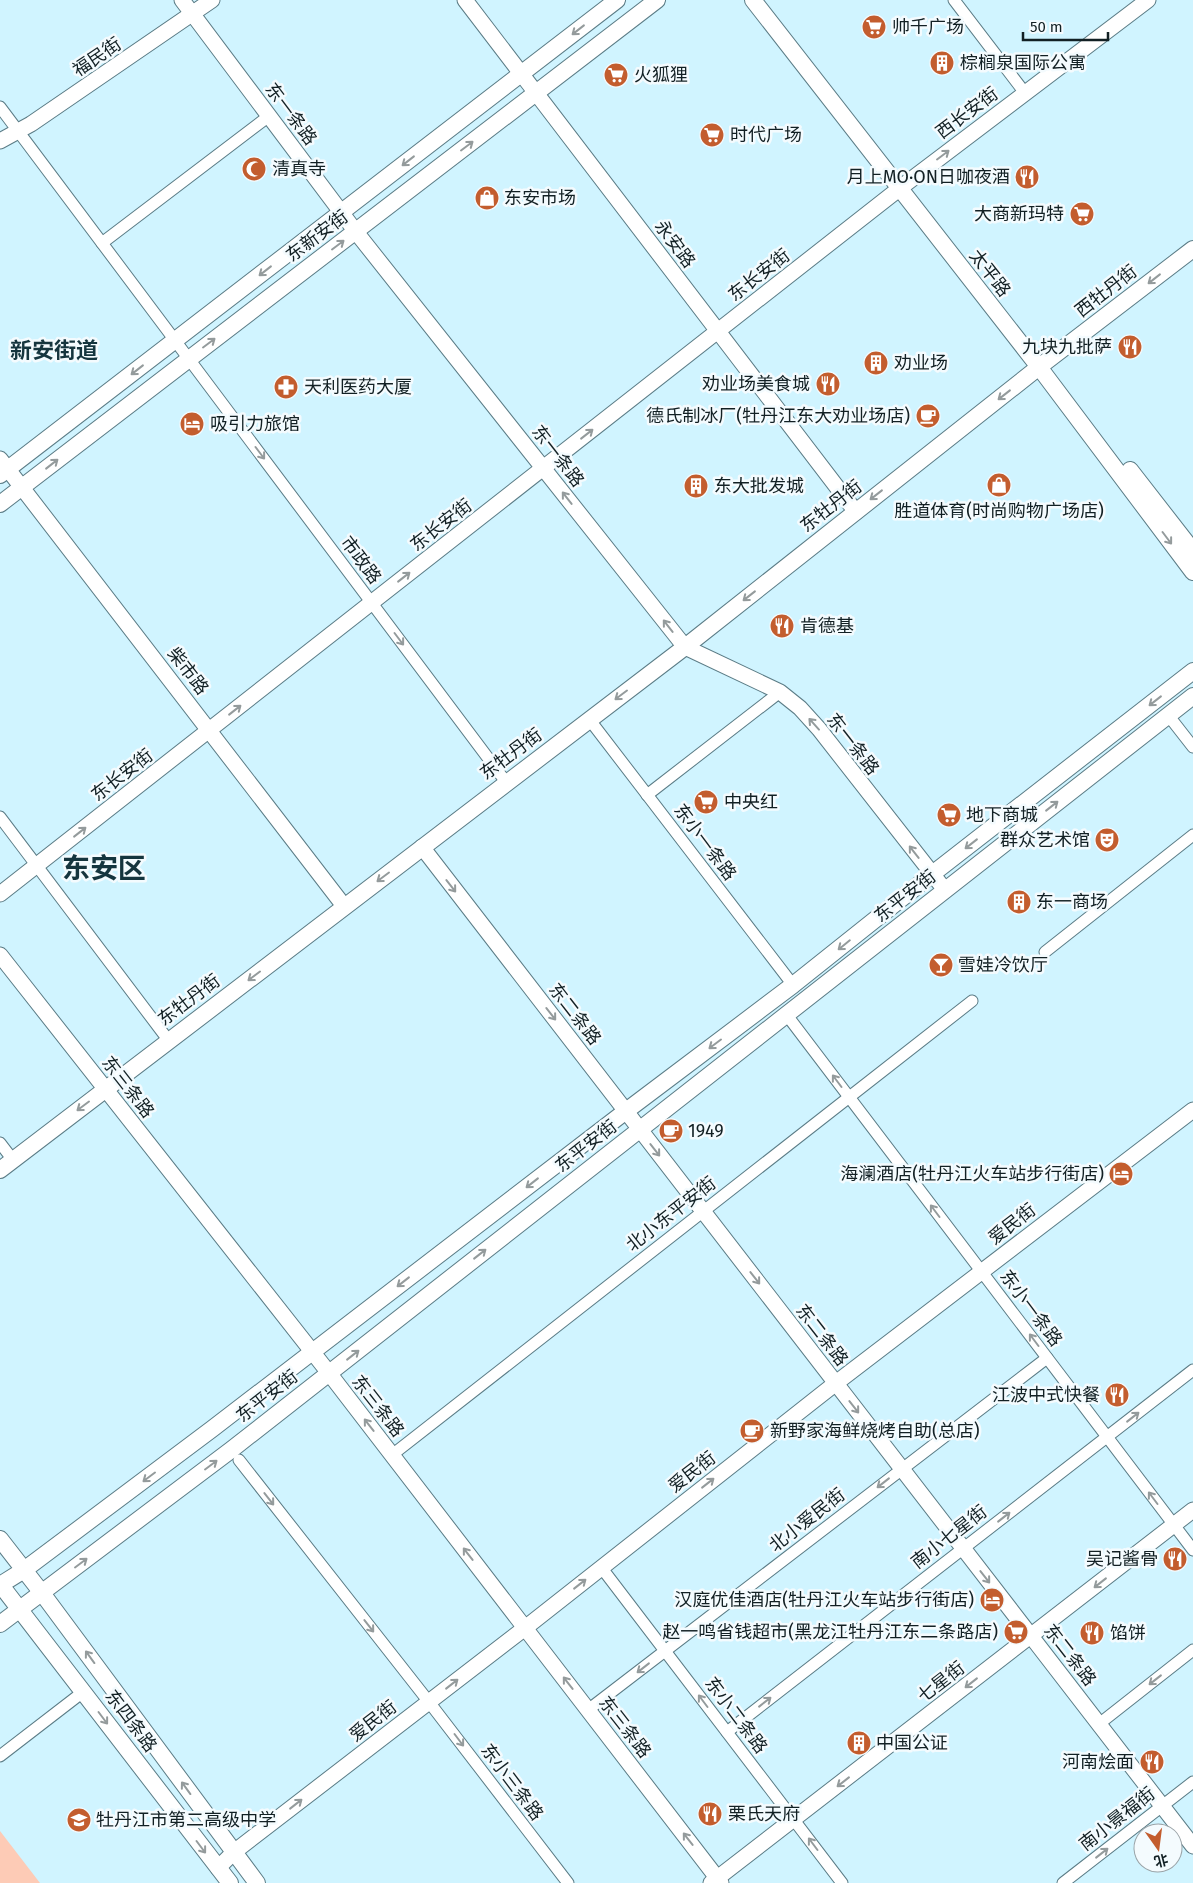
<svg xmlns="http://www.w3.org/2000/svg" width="1193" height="1883" font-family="'Fira Sans','Noto Sans SC',sans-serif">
  <rect width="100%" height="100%" fill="#d0f4ff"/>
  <!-- green -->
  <path fill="#fdcbb6" d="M0,1831L40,1883H0Z"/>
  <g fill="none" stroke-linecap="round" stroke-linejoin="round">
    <defs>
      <g id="minor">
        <path d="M954,0L1025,93"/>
        <path d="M0,107L506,782"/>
        <path d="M102,243L269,116"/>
        <path d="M1168,715L1193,747"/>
        <path d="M589,719L793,985"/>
        <path d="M647,795L780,692"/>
        <path d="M0,817L169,1041"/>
        <path d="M1045,952L1193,835"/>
        <path d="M786,1014L1193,1550"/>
        <path d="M0,1143L13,1160"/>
        <path d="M392,1455L972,1001"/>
        <path d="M239,1460L429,1702L568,1883"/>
        <path d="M601,1567L842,1883"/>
        <path d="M588,1710L1047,1358"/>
        <path d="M1099,1724L1193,1650"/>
        <path d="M727,1732L1193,1370"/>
        <path d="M0,1756L83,1692"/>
        <path d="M1063,1883L1193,1782"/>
      </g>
      <g id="tertiary">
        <path d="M182,0L356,232L685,647L780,692L800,708L819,729L945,890"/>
        <path d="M465,0L856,512"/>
        <path d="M0,141L31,124L212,0"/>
        <path d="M0,459L344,906"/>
        <path d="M422,847L1193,1846"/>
        <path d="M0,894L904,185L1148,0"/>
        <path d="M0,955L329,1373L721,1883"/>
        <path d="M218,1868L234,1852L525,1628L836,1383L1193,1110"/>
        <path d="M711,1883L1193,1510"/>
      </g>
      <g id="secondary">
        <path d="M753,0L1039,367L1193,572"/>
        <path d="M1130,470L1193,551"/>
        <path d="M0,475L617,0"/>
        <path d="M0,504L657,0"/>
        <path d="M0,1170L685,647L1039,367L1193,249"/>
        <path d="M0,1539L42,1593L257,1883"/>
        <path d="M0,1584L230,1883"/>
        <path d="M0,1585L24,1570L212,1429L626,1111L793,985L931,875L1193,671"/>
        <path d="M0,1624L231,1450L1193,696"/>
      </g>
    </defs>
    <!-- minor casing -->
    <use href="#minor" stroke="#5b7c86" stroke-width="13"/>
    <!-- tertiary casing -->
    <use href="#tertiary" stroke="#5b7c86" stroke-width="17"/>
    <!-- secondary casing -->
    <use href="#secondary" stroke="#5b7c86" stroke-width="18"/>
    <!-- minor -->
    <use href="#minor" stroke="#fff" stroke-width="11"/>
    <!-- tertiary -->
    <use href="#tertiary" stroke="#fff" stroke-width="15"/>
    <!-- secondary -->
    <use href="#secondary" stroke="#fff" stroke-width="16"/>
  </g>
  <!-- one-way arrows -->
  <defs><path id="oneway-shaft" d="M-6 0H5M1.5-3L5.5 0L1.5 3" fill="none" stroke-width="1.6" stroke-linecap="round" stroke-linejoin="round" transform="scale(1.25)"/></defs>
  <g stroke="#949b9c">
    <use href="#oneway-shaft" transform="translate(578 30) rotate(142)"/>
    <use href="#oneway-shaft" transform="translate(467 146) rotate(-37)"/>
    <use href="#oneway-shaft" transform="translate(943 155) rotate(-37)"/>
    <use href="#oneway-shaft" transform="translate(408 161) rotate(142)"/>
    <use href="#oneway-shaft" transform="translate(338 245) rotate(-37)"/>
    <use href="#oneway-shaft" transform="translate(265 271) rotate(142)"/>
    <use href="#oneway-shaft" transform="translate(1154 279) rotate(142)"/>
    <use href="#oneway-shaft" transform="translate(209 343) rotate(-37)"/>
    <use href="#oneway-shaft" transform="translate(137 370) rotate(142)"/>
    <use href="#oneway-shaft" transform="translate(1004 395) rotate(142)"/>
    <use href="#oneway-shaft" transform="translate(587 434) rotate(-38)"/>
    <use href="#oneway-shaft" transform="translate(260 453) rotate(53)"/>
    <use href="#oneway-shaft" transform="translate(52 464) rotate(-38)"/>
    <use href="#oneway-shaft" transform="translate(876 495) rotate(142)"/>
    <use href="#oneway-shaft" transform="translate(567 498) rotate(-128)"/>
    <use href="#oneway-shaft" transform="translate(1167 538) rotate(53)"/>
    <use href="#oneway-shaft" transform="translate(404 577) rotate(-38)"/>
    <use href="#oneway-shaft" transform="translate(749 596) rotate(142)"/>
    <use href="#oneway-shaft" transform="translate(668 626) rotate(-128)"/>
    <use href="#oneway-shaft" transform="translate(399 639) rotate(53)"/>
    <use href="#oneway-shaft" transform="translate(621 695) rotate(143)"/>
    <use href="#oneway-shaft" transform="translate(1155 701) rotate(142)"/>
    <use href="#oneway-shaft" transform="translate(235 710) rotate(-38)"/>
    <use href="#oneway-shaft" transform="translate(814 724) rotate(-132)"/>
    <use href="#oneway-shaft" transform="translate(1052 806) rotate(-38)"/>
    <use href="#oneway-shaft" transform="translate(80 832) rotate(-38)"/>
    <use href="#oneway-shaft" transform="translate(971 844) rotate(142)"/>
    <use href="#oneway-shaft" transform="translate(914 852) rotate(-128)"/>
    <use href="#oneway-shaft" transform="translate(383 877) rotate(143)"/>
    <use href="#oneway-shaft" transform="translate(451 886) rotate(52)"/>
    <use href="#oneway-shaft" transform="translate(844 945) rotate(141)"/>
    <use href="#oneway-shaft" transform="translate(254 976) rotate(143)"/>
    <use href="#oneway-shaft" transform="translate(551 1014) rotate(52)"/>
    <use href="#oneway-shaft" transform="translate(715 1044) rotate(143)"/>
    <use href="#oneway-shaft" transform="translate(837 1081) rotate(-127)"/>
    <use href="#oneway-shaft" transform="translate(83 1106) rotate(143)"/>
    <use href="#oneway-shaft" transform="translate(655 1150) rotate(52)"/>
    <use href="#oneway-shaft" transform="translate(532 1183) rotate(142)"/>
    <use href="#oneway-shaft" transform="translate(935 1211) rotate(-127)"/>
    <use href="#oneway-shaft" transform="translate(480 1254) rotate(-38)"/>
    <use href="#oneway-shaft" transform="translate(755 1278) rotate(52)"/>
    <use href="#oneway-shaft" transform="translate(403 1282) rotate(142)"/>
    <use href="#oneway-shaft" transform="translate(1034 1340) rotate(-127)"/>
    <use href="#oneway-shaft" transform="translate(353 1355) rotate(-38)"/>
    <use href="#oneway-shaft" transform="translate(854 1407) rotate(52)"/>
    <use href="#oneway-shaft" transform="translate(1133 1417) rotate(-38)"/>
    <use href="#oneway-shaft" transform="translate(369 1425) rotate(-128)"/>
    <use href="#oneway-shaft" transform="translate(211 1465) rotate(-37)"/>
    <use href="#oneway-shaft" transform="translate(149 1477) rotate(143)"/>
    <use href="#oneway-shaft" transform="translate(708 1483) rotate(-38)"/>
    <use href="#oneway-shaft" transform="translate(883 1483) rotate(142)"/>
    <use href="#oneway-shaft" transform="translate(1153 1498) rotate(-127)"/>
    <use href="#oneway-shaft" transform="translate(269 1499) rotate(52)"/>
    <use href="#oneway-shaft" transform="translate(1004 1517) rotate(-38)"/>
    <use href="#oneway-shaft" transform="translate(468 1554) rotate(-128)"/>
    <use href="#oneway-shaft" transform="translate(81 1563) rotate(-37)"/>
    <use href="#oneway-shaft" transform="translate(985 1577) rotate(52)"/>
    <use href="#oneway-shaft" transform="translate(1100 1583) rotate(142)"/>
    <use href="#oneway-shaft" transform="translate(580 1584) rotate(-38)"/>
    <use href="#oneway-shaft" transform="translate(369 1626) rotate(52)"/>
    <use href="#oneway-shaft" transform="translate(90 1657) rotate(-126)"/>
    <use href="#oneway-shaft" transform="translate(643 1668) rotate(142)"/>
    <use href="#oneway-shaft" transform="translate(1155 1680) rotate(142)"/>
    <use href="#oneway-shaft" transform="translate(568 1683) rotate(-128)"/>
    <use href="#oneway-shaft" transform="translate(971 1683) rotate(142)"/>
    <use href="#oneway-shaft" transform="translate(452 1684) rotate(-38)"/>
    <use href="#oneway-shaft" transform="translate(703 1701) rotate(-127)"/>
    <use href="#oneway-shaft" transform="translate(765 1702) rotate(-38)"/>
    <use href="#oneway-shaft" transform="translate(103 1718) rotate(53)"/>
    <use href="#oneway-shaft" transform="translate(459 1740) rotate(53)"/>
    <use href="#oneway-shaft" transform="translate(843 1782) rotate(142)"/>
    <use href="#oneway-shaft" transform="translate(186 1788) rotate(-126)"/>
    <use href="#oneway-shaft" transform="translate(296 1804) rotate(-38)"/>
    <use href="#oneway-shaft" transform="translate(688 1839) rotate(-128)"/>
    <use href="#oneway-shaft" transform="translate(813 1844) rotate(-127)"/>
    <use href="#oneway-shaft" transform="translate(201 1847) rotate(53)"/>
    <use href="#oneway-shaft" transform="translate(1102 1853) rotate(-38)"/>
  </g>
  <!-- icons -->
  <defs>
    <symbol id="supermarket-disc" viewBox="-11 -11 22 22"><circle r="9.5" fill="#c35d2e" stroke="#f4fbfe"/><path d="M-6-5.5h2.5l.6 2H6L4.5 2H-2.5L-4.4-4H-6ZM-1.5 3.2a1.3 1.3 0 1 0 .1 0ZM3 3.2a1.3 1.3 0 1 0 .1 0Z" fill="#fff"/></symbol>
    <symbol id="building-disc" viewBox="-11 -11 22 22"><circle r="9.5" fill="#c35d2e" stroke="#f4fbfe"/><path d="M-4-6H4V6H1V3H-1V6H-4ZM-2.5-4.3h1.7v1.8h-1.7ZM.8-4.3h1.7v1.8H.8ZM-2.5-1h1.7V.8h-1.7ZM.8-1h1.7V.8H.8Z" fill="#fff"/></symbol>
    <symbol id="mosque-disc" viewBox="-11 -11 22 22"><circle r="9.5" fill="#c35d2e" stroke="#f4fbfe"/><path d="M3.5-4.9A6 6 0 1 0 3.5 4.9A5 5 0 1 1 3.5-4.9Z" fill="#fff"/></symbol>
    <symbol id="restaurant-disc" viewBox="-11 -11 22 22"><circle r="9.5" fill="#c35d2e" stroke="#f4fbfe"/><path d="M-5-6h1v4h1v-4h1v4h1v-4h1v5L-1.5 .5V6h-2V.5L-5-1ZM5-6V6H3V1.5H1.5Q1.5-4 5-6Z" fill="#fff"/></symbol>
    <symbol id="shop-disc" viewBox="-11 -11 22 22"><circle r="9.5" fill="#c35d2e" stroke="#f4fbfe"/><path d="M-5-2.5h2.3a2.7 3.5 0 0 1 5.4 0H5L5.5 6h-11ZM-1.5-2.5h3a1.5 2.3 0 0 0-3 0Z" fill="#fff"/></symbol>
    <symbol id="pharmacy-disc" viewBox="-11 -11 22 22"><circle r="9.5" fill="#c35d2e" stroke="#f4fbfe"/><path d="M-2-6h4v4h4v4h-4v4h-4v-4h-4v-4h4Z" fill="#fff"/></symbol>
    <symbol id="cafe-disc" viewBox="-11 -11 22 22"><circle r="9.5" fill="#c35d2e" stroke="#f4fbfe"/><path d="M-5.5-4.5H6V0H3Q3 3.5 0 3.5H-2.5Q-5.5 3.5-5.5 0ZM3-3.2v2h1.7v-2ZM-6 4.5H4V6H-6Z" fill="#fff"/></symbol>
    <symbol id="hotel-disc" viewBox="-11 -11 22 22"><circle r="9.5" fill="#c35d2e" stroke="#f4fbfe"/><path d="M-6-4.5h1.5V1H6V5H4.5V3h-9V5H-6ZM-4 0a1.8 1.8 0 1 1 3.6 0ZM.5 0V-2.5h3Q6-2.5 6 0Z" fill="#fff"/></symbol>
    <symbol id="theatre-disc" viewBox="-11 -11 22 22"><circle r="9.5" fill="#c35d2e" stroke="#f4fbfe"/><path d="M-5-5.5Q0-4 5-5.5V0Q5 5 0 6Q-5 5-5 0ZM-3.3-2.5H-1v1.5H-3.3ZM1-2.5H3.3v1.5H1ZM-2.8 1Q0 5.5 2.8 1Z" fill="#fff"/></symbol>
    <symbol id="bar-disc" viewBox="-11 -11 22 22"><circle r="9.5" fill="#c35d2e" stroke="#f4fbfe"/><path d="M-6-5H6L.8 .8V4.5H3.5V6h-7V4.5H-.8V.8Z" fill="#fff"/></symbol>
    <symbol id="school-disc" viewBox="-11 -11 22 22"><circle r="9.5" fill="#c35d2e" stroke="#f4fbfe"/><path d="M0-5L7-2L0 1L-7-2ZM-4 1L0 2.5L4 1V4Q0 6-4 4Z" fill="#fff"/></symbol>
  </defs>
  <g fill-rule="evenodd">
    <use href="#supermarket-disc" x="860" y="13" width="28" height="28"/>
    <use href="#building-disc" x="928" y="49" width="28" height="28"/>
    <use href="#supermarket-disc" x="602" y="61" width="28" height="28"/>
    <use href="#supermarket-disc" x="698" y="121" width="28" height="28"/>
    <use href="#mosque-disc" x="240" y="155" width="28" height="28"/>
    <use href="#restaurant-disc" x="1013" y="163" width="28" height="28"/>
    <use href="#shop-disc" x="473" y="184" width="28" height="28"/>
    <use href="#supermarket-disc" x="1068" y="200" width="28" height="28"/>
    <use href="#restaurant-disc" x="1116" y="333" width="28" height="28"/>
    <use href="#building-disc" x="862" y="349" width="28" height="28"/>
    <use href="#restaurant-disc" x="814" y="370" width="28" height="28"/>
    <use href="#pharmacy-disc" x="272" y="373" width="28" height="28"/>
    <use href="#cafe-disc" x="914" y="402" width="28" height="28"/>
    <use href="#hotel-disc" x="178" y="410" width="28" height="28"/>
    <use href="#shop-disc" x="985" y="471" width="28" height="28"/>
    <use href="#building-disc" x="682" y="472" width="28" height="28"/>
    <use href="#restaurant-disc" x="768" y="612" width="28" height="28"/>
    <use href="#supermarket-disc" x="692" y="788" width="28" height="28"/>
    <use href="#supermarket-disc" x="935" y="801" width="28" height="28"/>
    <use href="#theatre-disc" x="1093" y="826" width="28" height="28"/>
    <use href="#building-disc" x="1005" y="888" width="28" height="28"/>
    <use href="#bar-disc" x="927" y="951" width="28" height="28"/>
    <use href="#cafe-disc" x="657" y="1117" width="28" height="28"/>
    <use href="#hotel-disc" x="1107" y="1160" width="28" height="28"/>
    <use href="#restaurant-disc" x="1103" y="1381" width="28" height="28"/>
    <use href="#cafe-disc" x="738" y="1417" width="28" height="28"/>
    <use href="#restaurant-disc" x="1161" y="1545" width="28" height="28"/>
    <use href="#hotel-disc" x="978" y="1586" width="28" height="28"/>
    <use href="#supermarket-disc" x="1002" y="1618" width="28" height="28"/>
    <use href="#restaurant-disc" x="1078" y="1619" width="28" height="28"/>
    <use href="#building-disc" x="845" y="1729" width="28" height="28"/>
    <use href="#restaurant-disc" x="1138" y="1748" width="28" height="28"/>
    <use href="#restaurant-disc" x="696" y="1800" width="28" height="28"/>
    <use href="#school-disc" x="65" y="1806" width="28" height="28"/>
  </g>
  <g text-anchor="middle" stroke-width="5" stroke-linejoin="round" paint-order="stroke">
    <!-- poi labels -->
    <g font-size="18" fill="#122024" stroke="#f4fbfe" text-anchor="start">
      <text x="892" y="33">帅千广场</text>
      <text x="960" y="69">棕榈泉国际公寓</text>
      <text x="634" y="81">火狐狸</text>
      <text x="730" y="141">时代广场</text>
      <text x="272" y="175">清真寺</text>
      <text x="1010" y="183" text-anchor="end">月上MO·ON日咖夜酒</text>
      <text x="504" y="204">东安市场</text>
      <text x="1064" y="220" text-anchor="end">大商新玛特</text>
      <text x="1112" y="353" text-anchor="end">九块九批萨</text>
      <text x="894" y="369">劝业场</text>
      <text x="810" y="390" text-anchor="end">劝业场美食城</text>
      <text x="304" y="393">天利医药大厦</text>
      <text x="910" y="422" text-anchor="end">德氏制冰厂(牡丹江东大劝业场店)</text>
      <text x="210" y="430">吸引力旅馆</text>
      <text x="714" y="492">东大批发城</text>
      <text x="999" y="517" text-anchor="middle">胜道体育(时尚购物广场店)</text>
      <text x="800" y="632">肯德基</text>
      <text x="724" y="808">中央红</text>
      <text x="966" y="821">地下商城</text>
      <text x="1090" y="846" text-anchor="end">群众艺术馆</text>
      <text x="1036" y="908">东一商场</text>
      <text x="958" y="971">雪娃冷饮厅</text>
      <text x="688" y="1137">1949</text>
      <text x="1104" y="1180" text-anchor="end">海澜酒店(牡丹江火车站步行街店)</text>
      <text x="1100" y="1401" text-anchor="end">江波中式快餐</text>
      <text x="770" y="1437">新野家海鲜烧烤自助(总店)</text>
      <text x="1158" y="1565" text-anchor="end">吴记酱骨</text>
      <text x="974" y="1606" text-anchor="end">汉庭优佳酒店(牡丹江火车站步行街店)</text>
      <text x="998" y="1638" text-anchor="end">赵一鸣省钱超市(黑龙江牡丹江东二条路店)</text>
      <text x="1110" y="1639">馅饼</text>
      <text x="876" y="1749">中国公证</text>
      <text x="1134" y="1768" text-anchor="end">河南烩面</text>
      <text x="728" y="1820">栗氏天府</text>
      <text x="96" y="1826">牡丹江市第二高级中学</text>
    </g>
    <!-- street labels -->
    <g font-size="18" fill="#122024" stroke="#f4fbfe">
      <text transform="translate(97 57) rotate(-34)" y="6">福民街</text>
      <text transform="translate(967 113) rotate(-37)" y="6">西长安街</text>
      <text transform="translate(291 114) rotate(53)" y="6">东一条路</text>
      <text transform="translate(317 236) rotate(-37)" y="6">东新安街</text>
      <text transform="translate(675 244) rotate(53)" y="6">永安路</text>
      <text transform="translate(990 273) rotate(52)" y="6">太平路</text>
      <text transform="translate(759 275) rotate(-38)" y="6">东长安街</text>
      <text transform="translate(1106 291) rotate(-38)" y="6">西牡丹街</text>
      <text transform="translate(558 456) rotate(52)" y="6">东一条路</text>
      <text transform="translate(831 506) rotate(-38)" y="6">东牡丹街</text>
      <text transform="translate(441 525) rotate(-38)" y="6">东长安街</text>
      <text transform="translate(361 560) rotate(53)" y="6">市政路</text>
      <text transform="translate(188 671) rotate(52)" y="6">柴市路</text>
      <text transform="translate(853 744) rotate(52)" y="6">东一条路</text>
      <text transform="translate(511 754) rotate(-37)" y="6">东牡丹街</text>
      <text transform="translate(122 775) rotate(-38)" y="6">东长安街</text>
      <text transform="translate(705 842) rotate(53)" y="6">东小一条路</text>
      <text transform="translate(905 896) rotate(-38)" y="6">东平安街</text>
      <text transform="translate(189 1000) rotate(-37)" y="6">东牡丹街</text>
      <text transform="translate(575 1014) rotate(52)" y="6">东二条路</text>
      <text transform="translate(128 1087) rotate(52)" y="6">东三条路</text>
      <text transform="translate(586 1146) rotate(-38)" y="6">东平安街</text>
      <text transform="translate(671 1214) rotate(-38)" y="6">北小东平安街</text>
      <text transform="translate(1012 1224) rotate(-38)" y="6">爱民街</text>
      <text transform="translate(1031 1308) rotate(53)" y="6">东小一条路</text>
      <text transform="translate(822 1335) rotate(52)" y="6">东二条路</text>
      <text transform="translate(267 1396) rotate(-38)" y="6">东平安街</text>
      <text transform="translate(378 1406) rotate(52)" y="6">东三条路</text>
      <text transform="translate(692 1472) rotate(-38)" y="6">爱民街</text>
      <text transform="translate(807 1520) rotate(-38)" y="6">北小爱民街</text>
      <text transform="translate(949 1537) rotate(-38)" y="6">南小七星街</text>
      <text transform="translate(1070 1655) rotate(52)" y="6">东二条路</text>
      <text transform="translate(941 1682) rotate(-38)" y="6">七星街</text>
      <text transform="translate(736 1715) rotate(53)" y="6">东小二条路</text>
      <text transform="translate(131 1721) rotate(53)" y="6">东四条路</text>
      <text transform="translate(373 1721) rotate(-38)" y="6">爱民街</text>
      <text transform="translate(625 1727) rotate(52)" y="6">东三条路</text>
      <text transform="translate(512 1782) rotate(53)" y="6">东小三条路</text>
      <text transform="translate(1117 1819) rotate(-38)" y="6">南小景福街</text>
    </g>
    <!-- district labels -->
    <g font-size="22" font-weight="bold" fill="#15353e" stroke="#f4fbfe">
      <text x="54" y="358">新安街道</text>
    </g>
    <!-- town labels -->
    <g font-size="28" font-weight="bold" fill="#15353e" stroke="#f4fbfe">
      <text x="104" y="878">东安区</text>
    </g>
  </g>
  <!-- north arrow -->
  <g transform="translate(1158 1848) rotate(166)"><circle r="24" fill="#f4fbfe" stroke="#9aa3a7"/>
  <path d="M0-4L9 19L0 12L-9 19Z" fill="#c35d2e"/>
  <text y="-8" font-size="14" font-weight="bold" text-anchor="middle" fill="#122024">北</text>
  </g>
  <!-- scale -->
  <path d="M1023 32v8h85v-8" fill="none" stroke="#122024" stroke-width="2.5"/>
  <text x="1030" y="32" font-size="15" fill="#122024" stroke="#f4fbfe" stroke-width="4" paint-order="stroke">50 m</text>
</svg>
